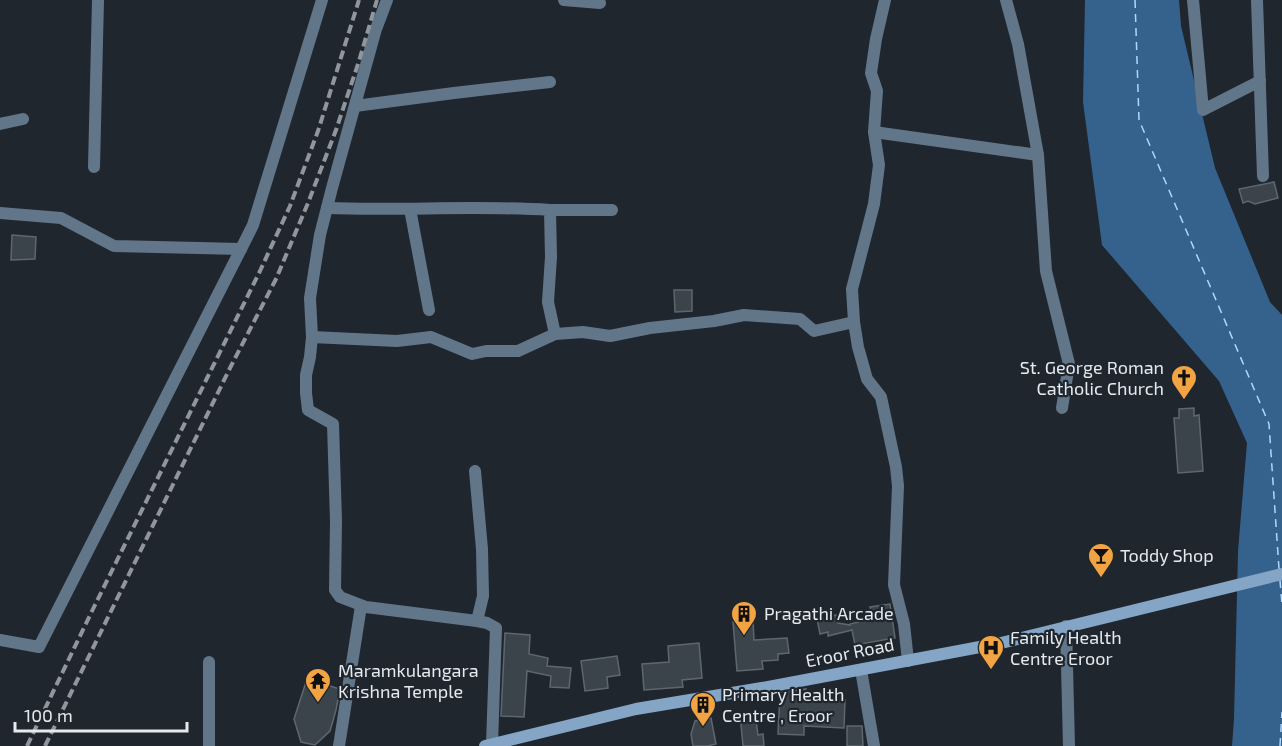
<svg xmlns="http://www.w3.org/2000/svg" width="1282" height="746" font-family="'Exo 2',sans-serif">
  <rect width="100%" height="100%" fill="#1f262e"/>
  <!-- water -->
  <path fill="#34628d" d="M1085,0H1179L1181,26L1215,168L1270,302L1282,315V746H1232L1234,719L1238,551L1247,443L1219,381L1102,245L1083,102Z"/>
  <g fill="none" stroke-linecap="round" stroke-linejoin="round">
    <!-- ferry -->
    <g stroke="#aed7ff" stroke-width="1.5" stroke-dasharray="8 6" stroke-linecap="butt">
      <path d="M1135,0L1139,120L1269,424L1279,569"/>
      <path d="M1280,580L1282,605"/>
      <path d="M1280,746L1282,712"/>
    </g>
  </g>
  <!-- building -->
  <g fill="#3b434b" stroke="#5e676f" stroke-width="1.5">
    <path d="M1274,182L1278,198L1255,204L1248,201L1243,203L1239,189Z"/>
    <path d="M12,235L36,237L35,259L11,260Z"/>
    <path d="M674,290H692V311L675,312Z"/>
    <path d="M1194,408V416L1199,415L1203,471L1178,473L1174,418H1179V409Z"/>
    <path d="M890,604L895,638L855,645L852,630L828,636V632L820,634L817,619L836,615L838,623L850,625V624L871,619L870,607Z"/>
    <path d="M753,621L754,640L787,638L789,653L778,654V660L762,661L763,669L737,671L733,622Z"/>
    <path d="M505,633L530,635L529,654L548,658L547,666L571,668L569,688L550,687L551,676L527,671L524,717L501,716Z"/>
    <path d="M699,643L702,678L682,680L683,687L644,690L642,664L669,662L668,646Z"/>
    <path d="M617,656L620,675L607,677L608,688L585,691L581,661Z"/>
    <path d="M307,679L340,689L336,710L330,731L315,745L301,742L294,719Z"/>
    <path d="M806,689L805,698L845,700L844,728L804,726V735L778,734L780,693Z"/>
    <path d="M755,712L758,735L763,734L764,746H743L740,714Z"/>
    <path d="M711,718L716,744L707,746H693L691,734L695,721Z"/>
    <path d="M847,726H862L863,746H847Z"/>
  </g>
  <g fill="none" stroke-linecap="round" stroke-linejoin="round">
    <!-- minor -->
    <g stroke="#62768a" stroke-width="12">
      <path d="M387,0L376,29L332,188L320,235L310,298L312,337L310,357L306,375V393L308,410L333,424L336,521L335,590L340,597L366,607L477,621L487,623L496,628L492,744"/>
      <path d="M564,0L600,3"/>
      <path d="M885,0L876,39L871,73L877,91L874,132L879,165L874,204L852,289L854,322L858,347L867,379L881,397L896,467L898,486L894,585L904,624L908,661"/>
      <path d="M1006,0L1018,44L1038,155L1046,271L1069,364L1062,408"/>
      <path d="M1193,0L1203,110L1260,81"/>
      <path d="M1257,0L1263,176"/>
      <path d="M355,106L454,93L550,82"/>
      <path d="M0,124L23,119"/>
      <path d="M874,132L1038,155"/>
      <path d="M94,167L98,0"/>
      <path d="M327,208C401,211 476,205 550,210L551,257L548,302L555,334"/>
      <path d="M410,209L429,310"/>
      <path d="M550,210H612"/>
      <path d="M0,213L61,218L114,246L241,249"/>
      <path d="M312,337L397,341L431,337L472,354L486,351H518L555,334L583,332L610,336L650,328L714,321L744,315L800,319L814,331L854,322"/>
      <path d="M475,471L482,549L483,596L477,621"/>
      <path d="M1066,626L1069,746"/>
      <path d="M0,640L39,647L241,249L253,225L322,0"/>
      <path d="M861,670L874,746"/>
      <path d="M209,746V662"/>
      <path d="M339,746L361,606"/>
    </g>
    <!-- secondary -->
    <path stroke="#84a5c5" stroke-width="12" d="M485,746L636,709L762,688L1001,643L1282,574"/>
    <!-- rail -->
    <g stroke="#91969d" stroke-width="4" stroke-dasharray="9 4.5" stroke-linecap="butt">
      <path d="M27,746L93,609L260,271L290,206L318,131L359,0"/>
      <path d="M45,746L231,366L276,279L308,203L336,130L359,61L377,0"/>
    </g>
  </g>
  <!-- icons -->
  <defs>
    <symbol id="church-pin" viewBox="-11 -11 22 30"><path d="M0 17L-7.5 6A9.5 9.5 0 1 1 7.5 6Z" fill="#f3a442" stroke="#1f262e"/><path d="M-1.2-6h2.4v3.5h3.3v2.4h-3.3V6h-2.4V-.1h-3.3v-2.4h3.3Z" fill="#111"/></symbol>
    <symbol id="bar-pin" viewBox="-11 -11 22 30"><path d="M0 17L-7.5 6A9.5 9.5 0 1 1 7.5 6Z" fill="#f3a442" stroke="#1f262e"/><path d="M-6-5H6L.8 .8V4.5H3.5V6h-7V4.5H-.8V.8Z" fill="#111"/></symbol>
    <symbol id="building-pin" viewBox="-11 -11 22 30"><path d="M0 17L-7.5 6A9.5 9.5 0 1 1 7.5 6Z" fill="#f3a442" stroke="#1f262e"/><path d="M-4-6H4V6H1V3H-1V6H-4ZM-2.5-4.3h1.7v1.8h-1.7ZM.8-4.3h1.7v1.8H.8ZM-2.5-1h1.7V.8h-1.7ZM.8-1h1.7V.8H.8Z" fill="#111"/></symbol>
    <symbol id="hospital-pin" viewBox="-11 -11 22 30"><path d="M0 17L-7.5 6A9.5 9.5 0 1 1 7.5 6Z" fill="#f3a442" stroke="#1f262e"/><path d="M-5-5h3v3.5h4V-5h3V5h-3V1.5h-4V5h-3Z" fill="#111"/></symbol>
    <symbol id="temple-pin" viewBox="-11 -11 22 30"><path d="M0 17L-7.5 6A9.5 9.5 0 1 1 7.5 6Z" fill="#f3a442" stroke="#1f262e"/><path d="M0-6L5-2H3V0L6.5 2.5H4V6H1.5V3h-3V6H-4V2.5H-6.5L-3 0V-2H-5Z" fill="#111"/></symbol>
  </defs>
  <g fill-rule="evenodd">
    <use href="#church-pin" x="1169" y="363" width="30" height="40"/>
    <use href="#bar-pin" x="1086" y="541" width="30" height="40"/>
    <use href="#building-pin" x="729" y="599" width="30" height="40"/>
    <use href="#hospital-pin" x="976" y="633" width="30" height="40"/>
    <use href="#temple-pin" x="303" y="666" width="30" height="40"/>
    <use href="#building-pin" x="688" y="690" width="30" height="40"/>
  </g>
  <g text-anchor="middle" stroke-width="4.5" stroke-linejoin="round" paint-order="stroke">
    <!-- poi labels -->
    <g font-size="18" fill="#e5eaef" stroke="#1f262e" text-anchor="start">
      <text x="1164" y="374" text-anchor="end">St. George Roman<tspan x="1164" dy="21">Catholic Church</tspan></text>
      <text x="1120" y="562">Toddy Shop</text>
      <text x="764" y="620">Pragathi Arcade</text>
      <text x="1010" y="644">Family Health<tspan x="1010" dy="21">Centre Eroor</tspan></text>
      <text x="338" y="677">Maramkulangara<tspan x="338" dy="21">Krishna Temple</tspan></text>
      <text x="722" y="701">Primary Health<tspan x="722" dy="21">Centre , Eroor</tspan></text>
    </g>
    <!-- street labels -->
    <g font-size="18" fill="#e5eaef" stroke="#1f262e">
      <text transform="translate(850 653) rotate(-11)" y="6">Eroor Road</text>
    </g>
  </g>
  <!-- scale -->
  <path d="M15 722v9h172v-9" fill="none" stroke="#e5eaef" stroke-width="3"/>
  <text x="24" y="722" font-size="18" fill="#e5eaef" stroke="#1f262e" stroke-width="4.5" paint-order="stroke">100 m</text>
</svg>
